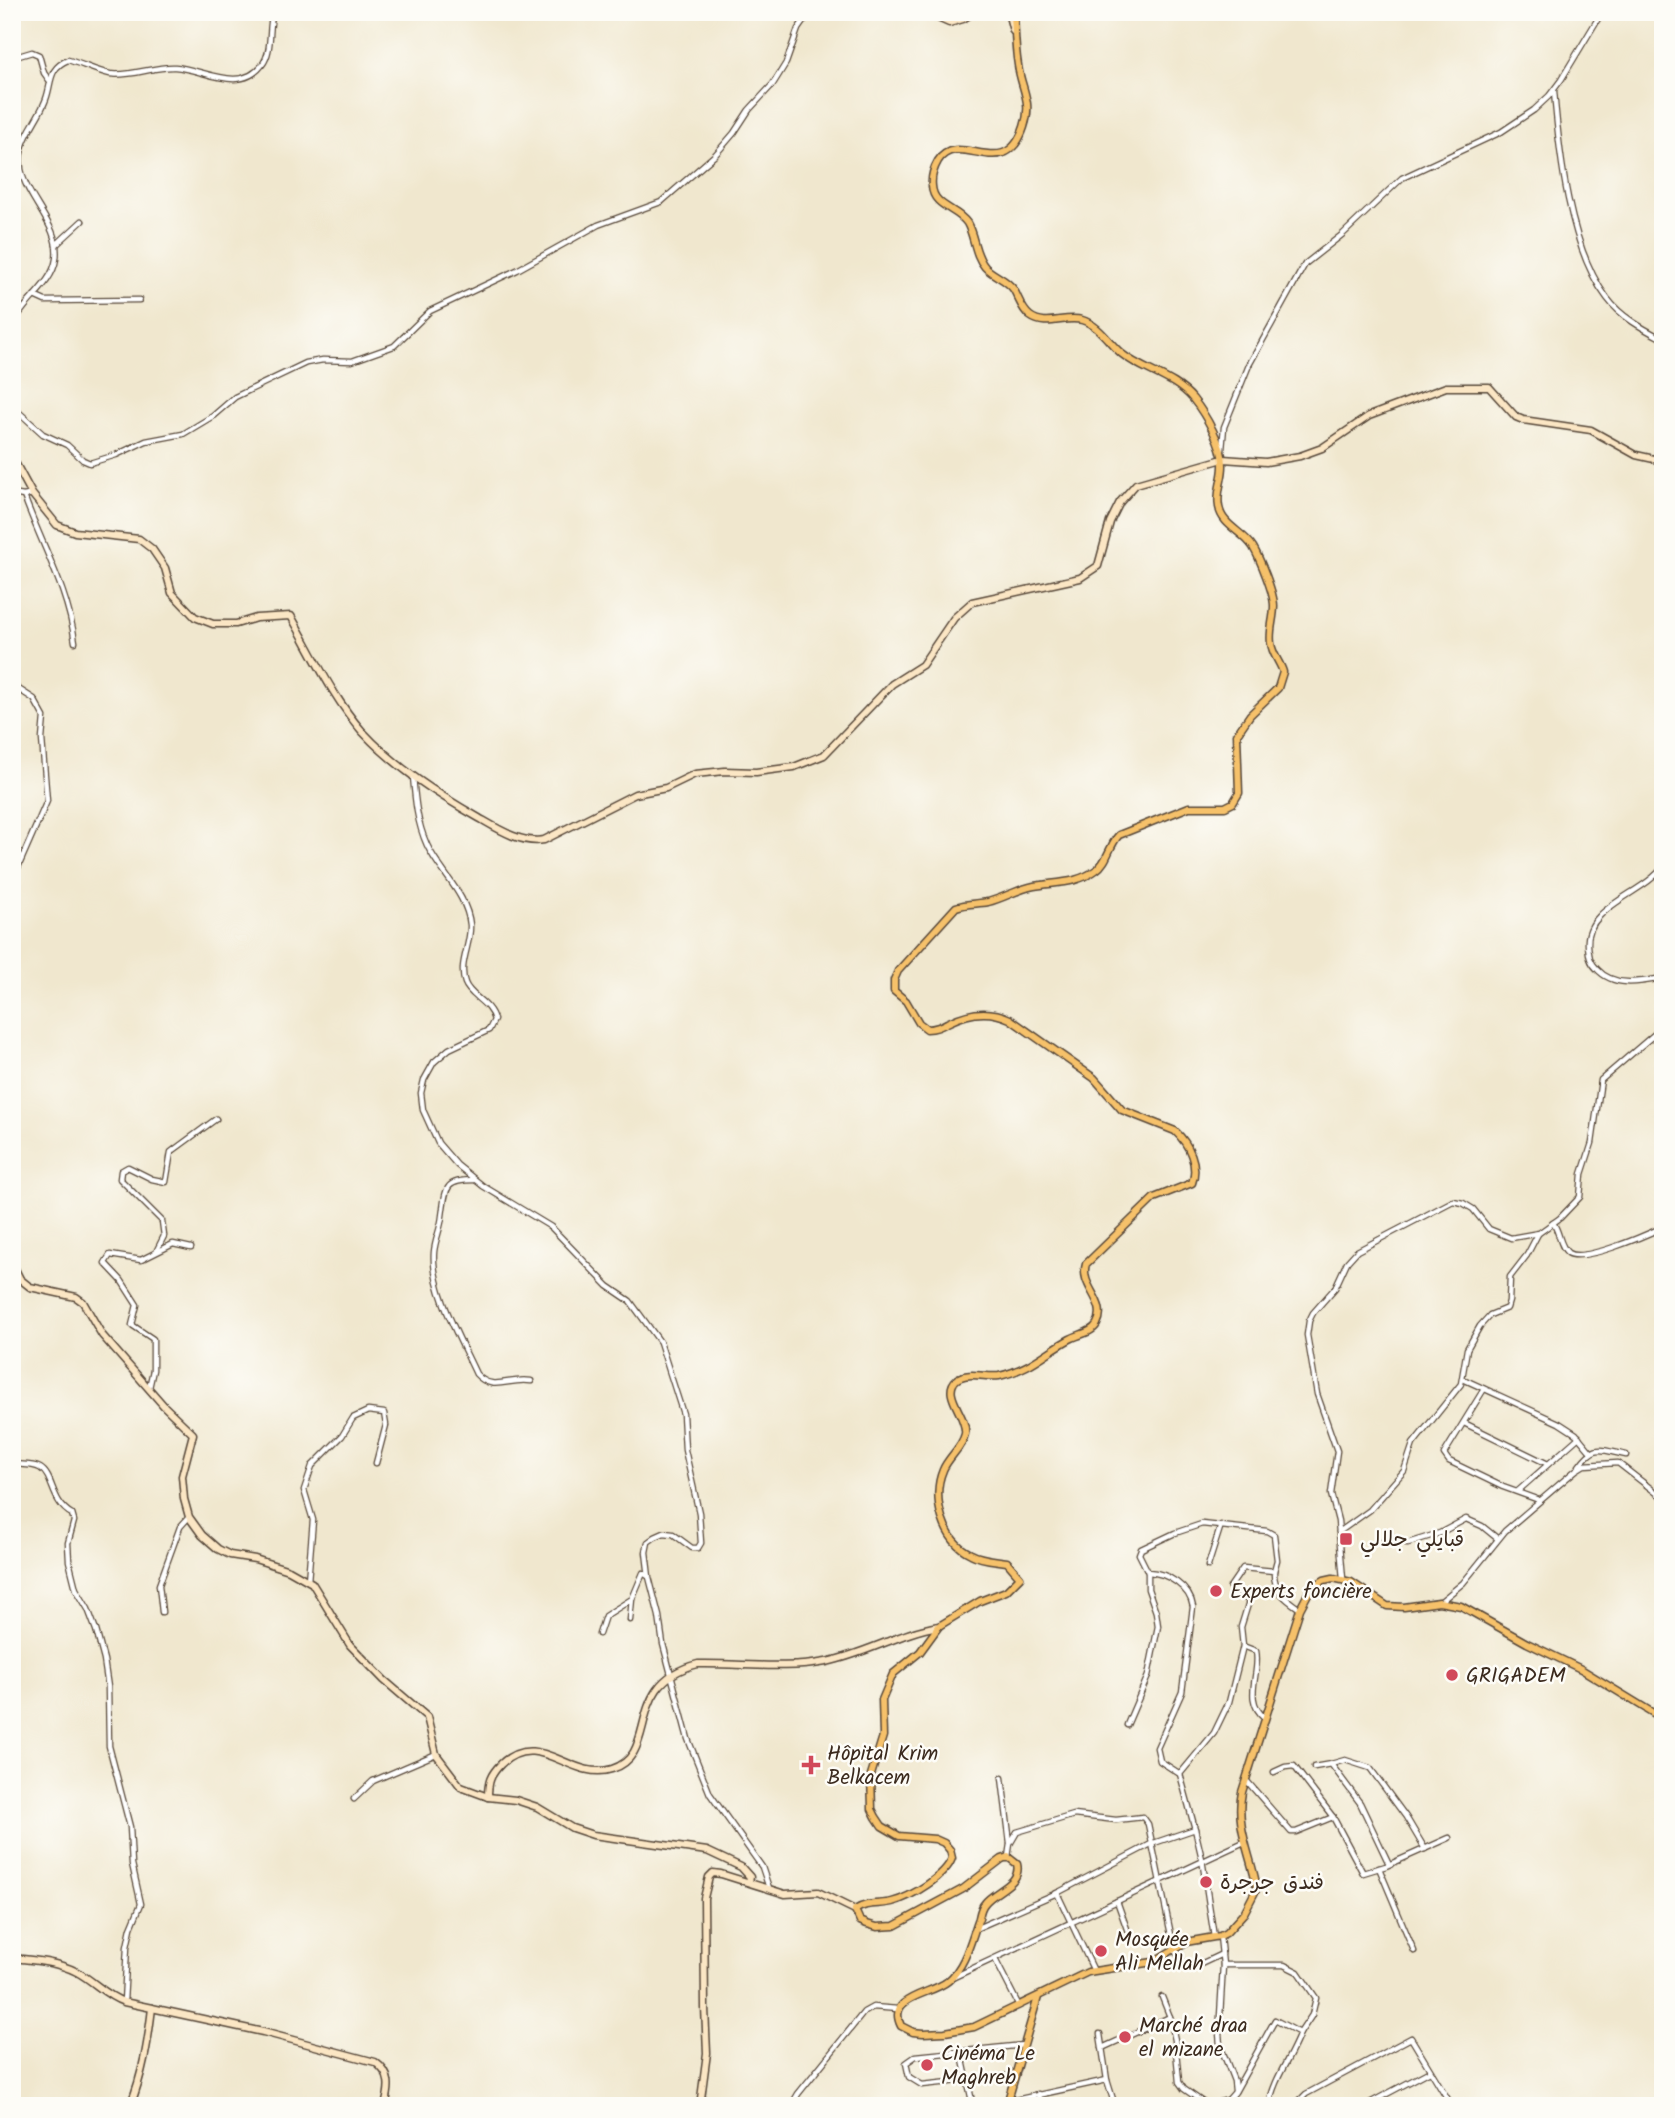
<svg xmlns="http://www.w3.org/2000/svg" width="1675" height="2118" font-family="Kalam,'Playpen Sans Arabic',sans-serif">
  <rect width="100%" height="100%" fill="#fdfcf7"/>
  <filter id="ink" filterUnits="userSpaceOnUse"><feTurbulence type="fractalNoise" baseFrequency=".0143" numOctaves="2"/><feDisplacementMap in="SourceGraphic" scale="14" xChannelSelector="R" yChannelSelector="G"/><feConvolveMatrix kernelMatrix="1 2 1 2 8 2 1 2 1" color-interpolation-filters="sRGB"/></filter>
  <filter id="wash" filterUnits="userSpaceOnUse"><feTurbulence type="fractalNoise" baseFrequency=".00686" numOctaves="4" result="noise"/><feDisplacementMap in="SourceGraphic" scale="28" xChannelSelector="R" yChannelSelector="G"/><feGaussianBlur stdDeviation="1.57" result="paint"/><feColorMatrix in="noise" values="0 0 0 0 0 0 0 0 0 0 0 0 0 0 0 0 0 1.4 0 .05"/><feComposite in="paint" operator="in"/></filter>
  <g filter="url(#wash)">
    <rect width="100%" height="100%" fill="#f0e7ce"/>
  </g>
  <g filter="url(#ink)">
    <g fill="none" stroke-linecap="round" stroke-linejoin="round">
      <defs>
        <g id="street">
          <path d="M12,58L32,52L39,55L44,73L49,80"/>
          <path d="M1554,91C1559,152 1569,248 1607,298C1621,317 1642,328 1663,339"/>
          <path d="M12,128L22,148"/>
          <path d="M56,245L82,221"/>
          <path d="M34,296L45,301L139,300"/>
          <path d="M12,326C22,302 52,286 56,259C62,218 10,190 22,148C27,130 40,116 46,99C52,83 48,68 68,60C82,64 96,71 110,74C131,77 154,66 175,67C203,69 240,94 262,65C273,51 268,28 273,12"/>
          <path d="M12,406L43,434L67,445L83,460L90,463L116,455L146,441L183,434L213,416L235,397L306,363L323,360L352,361L394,346L430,311L517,270L598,225L661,202L715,155L734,133L749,110L773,84L786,63L798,29L810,12"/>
          <path d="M1222,450L1224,427L1249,365L1305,264L1343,234L1402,178L1501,132L1534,110L1549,96L1561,80L1602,12"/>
          <path d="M12,494L24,496L32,494"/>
          <path d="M24,496C42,546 68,589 75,642"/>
          <path d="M12,685L34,699L44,717L42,739L47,801L12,881"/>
          <path d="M413,776C415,800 417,823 427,845C439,871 467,894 470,925C471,945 458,964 465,983C470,997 490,1002 494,1020L489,1030L449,1049L434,1062L424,1080L421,1093L423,1110L438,1143L457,1165L483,1186L551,1227L608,1286L630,1301L660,1342L683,1414L685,1450L699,1513L701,1543L698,1548H692L673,1534L664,1533L655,1537L648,1542L646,1552L649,1577L659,1616L663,1644L688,1739L710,1794L762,1867L769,1888"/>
          <path d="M1663,867C1643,894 1585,907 1588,945C1589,955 1589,961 1597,969C1614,988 1641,982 1663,978"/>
          <path d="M474,1180C444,1180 446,1188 442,1216C441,1228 435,1240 434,1252C431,1289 461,1341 476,1374C493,1393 509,1377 531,1381"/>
          <path d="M1553,1223C1560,1232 1559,1246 1568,1253C1583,1263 1646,1235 1663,1227"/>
          <path d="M157,1250L164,1236L162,1221L120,1179L121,1171L128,1167L152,1179L166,1182L171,1152L216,1119"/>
          <path d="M1463,1379L1559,1423L1576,1434L1591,1452"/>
          <path d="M149,1388L153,1370V1339L132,1325L137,1305L121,1280L105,1263L110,1255L141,1260L173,1244L191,1248"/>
          <path d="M1484,1389L1444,1454L1449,1461L1503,1487L1539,1500"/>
          <path d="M1464,1423L1548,1464"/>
          <path d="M12,1464C21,1465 33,1464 40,1468C54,1476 51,1503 72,1514L74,1521L68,1543L69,1561L76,1589L88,1609L96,1630L104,1660L108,1687L109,1746L130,1827L132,1864L141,1904L131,1928L127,1947L124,2002"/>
          <path d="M1579,1466C1596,1443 1600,1450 1626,1455"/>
          <path d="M1518,1491L1579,1437"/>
          <path d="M1339,1532L1370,1510L1404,1471L1413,1444L1461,1384L1467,1349L1480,1326L1490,1315L1507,1308L1509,1301L1510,1277L1527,1255L1538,1234"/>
          <path d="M1384,1540L1408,1543L1440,1533L1466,1519L1482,1526L1498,1539"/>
          <path d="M1208,1566L1221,1525"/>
          <path d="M1343,1579L1338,1521L1331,1494L1337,1451L1317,1394L1307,1335L1309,1321L1313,1313L1335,1288L1347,1262L1357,1251L1453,1201L1463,1203L1473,1209L1489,1229L1511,1238L1539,1233L1560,1218L1580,1197L1582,1174L1592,1143L1601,1080L1663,1027"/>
          <path d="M308,1581L313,1520L304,1490L312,1466L342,1436L353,1418L368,1411L384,1413L386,1425L376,1463"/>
          <path d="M1440,1602L1463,1583L1505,1531L1576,1470L1584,1465L1618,1463L1663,1498"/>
          <path d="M162,1612L159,1585L180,1527L189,1517"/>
          <path d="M630,1620L632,1599"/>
          <path d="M599,1634L605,1616L632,1599L643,1573L648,1576"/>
          <path d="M1243,1646L1241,1627L1249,1601L1230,1587L1243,1568L1274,1571C1273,1590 1285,1599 1300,1609"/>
          <path d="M1127,1725L1148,1676L1158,1626L1156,1612L1148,1589V1572"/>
          <path d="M1314,1767L1331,1764"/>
          <path d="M1274,1772L1285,1767L1294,1766L1333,1817"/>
          <path d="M1180,1774L1160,1761L1157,1748L1182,1692L1193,1607C1190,1587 1168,1573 1148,1572L1139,1554L1141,1549L1175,1533L1202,1524L1267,1531L1274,1535L1277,1560L1274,1571"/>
          <path d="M1002,1778L1010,1843"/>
          <path d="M1246,1780L1291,1832H1296L1333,1817L1363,1873L1386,1866L1449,1838"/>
          <path d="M354,1799L373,1781L436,1754"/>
          <path d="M1195,1829L1180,1774L1214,1733L1229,1702L1243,1646L1256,1651C1261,1673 1242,1700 1265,1718"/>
          <path d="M1008,1857L1010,1844L1017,1832L1074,1815L1116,1820L1143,1817L1148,1824L1174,1949L1188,1970L1222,1954"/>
          <path d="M1389,1864L1360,1803L1331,1764L1345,1760L1370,1768L1406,1817L1425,1849"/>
          <path d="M1379,1868L1414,1951"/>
          <path d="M1057,1893L1094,1971"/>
          <path d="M1117,1901L1127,1929"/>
          <path d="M975,1929L1057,1893L1151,1844L1195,1829L1202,1859L1214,1937"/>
          <path d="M1220,1936L1223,1965L1219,2033L1220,2045L1234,2081L1235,2091"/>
          <path d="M995,1959L1019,2006"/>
          <path d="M1223,1965H1284L1298,1972L1316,1998L1312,2015L1300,2033"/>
          <path d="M952,1978L1244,1842"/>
          <path d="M1162,1997L1170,2017"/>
          <path d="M1100,2034L1107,2080"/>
          <path d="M1102,2048L1170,2017L1175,2040L1179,2082L1184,2089L1207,2105"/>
          <path d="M961,2051L973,2106"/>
          <path d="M1015,2075L922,2085L909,2077L906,2063L916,2056L1024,2045"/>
          <path d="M1038,2094L1040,2106"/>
          <path d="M1006,2102L1107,2080L1115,2106"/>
          <path d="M791,2106L798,2094L864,2012L873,2007L898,2009"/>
          <path d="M1205,2106L1228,2100L1235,2092L1275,2020L1300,2033C1291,2058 1273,2079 1269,2106"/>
          <path d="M1294,2106L1306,2094L1411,2038L1452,2106"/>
          <path d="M1364,2106L1430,2071"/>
        </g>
        <g id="secondary">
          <path d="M937,12L940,19L949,23L963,19L974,12"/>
          <path d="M1008,12L1013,31"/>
          <path d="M12,457L32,494L57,525L75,532L139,539L152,549L165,568L172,593L195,617L213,624H236L256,618L291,616C313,654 333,698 362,731C395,767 437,794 479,818C498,829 521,844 544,840L635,794L666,788L695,774L725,771L756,772L794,767L824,755L892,684L922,665L954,618L972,602L1080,578L1098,566L1110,522L1120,502L1136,484L1223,459L1266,462L1300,456L1322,448L1369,416L1446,387H1489L1516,417L1523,420L1591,430L1636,455L1663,461"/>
          <path d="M12,1263L20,1279L30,1287L76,1297L83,1302L102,1335L164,1406L193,1434L182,1476L184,1499L189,1517L202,1535L218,1549L230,1555L255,1559L289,1570L312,1583L350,1645L384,1680L427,1717L436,1754L461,1787L488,1797L516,1800L537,1807L572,1828L593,1835L707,1851L741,1867L750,1877L749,1882"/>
          <path d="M488,1797C488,1782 490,1775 501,1764C539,1728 571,1782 612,1769C661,1754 622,1683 698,1664C740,1663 784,1670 826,1662C866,1654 901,1632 939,1626"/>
          <path d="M12,1958C33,1960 58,1962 77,1972C94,1981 106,1996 124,2002L263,2032L375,2062C392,2074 390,2088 385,2106"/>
          <path d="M130,2106C143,2074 148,2042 152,2008"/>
          <path d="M700,2106L707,2053L705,2008L704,1898L709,1877L713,1873L721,1874L785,1894L818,1892L855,1910"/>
        </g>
        <g id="primary">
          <path d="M1014,12C1015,30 1015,48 1018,65C1021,89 1033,101 1024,127C1005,185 959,128 938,161C934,168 931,178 932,186C933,207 957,208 967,223C975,237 974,254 985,267C993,276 1007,279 1014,290C1019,299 1022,310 1030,316C1046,328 1065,315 1082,320C1099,325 1109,343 1122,354C1143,371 1175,377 1193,399C1205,414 1224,446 1223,466C1223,480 1216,492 1219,507C1222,526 1244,532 1253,547C1260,559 1274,593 1274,606C1274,619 1269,631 1271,643C1272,654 1280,662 1283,672L1278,688L1250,715L1237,734L1239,793L1233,803L1225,807H1189L1119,835C1109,845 1108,862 1096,870C1077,884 1056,882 1034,886C1018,889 1004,898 988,902C977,904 966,903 956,907L898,971L894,980V991L906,1001L919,1023L927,1029C936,1029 941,1026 949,1022C969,1012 989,1009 1010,1019L1094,1078L1122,1110L1175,1131C1189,1144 1199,1165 1192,1183L1154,1198L1086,1264C1079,1287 1109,1302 1097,1324C1092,1333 1079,1334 1070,1339C1046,1352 1029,1370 999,1376C987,1378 968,1371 957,1379C940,1394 968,1416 965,1434C962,1448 948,1457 943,1470C931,1498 943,1541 971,1554C982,1560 995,1560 1007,1562L1020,1577L1006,1591L980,1601L939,1626L920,1652L893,1674L882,1700L883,1736L871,1775L872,1809L876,1817L882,1826L899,1836L935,1839L944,1843L950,1850L952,1858C946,1876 911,1897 892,1902C880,1905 866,1902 855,1910L860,1921L867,1924L877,1927L894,1926L963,1889L1002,1859L1008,1857L1017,1864C1022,1884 995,1890 985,1903C981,1907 980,1913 979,1918C971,1939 966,1966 948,1981C931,1995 886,1996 901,2026L913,2032L923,2033L945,2032L974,2027L1088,1972L1153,1962L1186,1942L1220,1936L1226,1933L1244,1913L1257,1888C1251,1855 1235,1826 1242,1792L1300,1609L1311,1588L1324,1580L1333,1578L1351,1582L1387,1606L1404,1607L1439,1602L1461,1606L1527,1643L1581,1669L1663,1719"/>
          <path d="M995,2106L1006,2102L1009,2097L1038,1997"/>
        </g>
      </defs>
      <!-- street casing -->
      <use href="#street" stroke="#564638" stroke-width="7"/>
      <!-- secondary casing -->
      <use href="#secondary" stroke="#564638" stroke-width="9"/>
      <!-- primary casing -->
      <use href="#primary" stroke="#564638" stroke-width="9"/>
      <!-- street -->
      <use href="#street" stroke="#fff" stroke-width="4.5"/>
      <!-- secondary -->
      <use href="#secondary" stroke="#fbe6c4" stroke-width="6"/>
      <!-- primary -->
      <use href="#primary" stroke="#f6c16b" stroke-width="6"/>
    </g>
  </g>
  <!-- markers -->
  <g fill="#d1495b" stroke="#fdfcf7" stroke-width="2.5">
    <rect x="1339" y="1532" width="14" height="14" rx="3.5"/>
    <circle cx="1216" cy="1591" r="7"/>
    <circle cx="1452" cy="1675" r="7"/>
    <path d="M807.5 1754.5h7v7h7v7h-7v7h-7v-7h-7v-7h7z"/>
    <circle cx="1206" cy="1882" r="7"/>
    <circle cx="1101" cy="1951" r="7"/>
    <circle cx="1125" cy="2037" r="7"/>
    <circle cx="927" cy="2065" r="7"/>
  </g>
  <g text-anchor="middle" stroke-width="5" stroke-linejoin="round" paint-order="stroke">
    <!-- poi labels -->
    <g font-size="21" fill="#3b2a1e" stroke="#fdfcf7" text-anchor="start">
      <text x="1360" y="1546">قبايلي جلالي</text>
      <text x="1230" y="1598">Experts foncière</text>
      <text x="1466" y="1682">GRIGADEM</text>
      <text x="827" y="1760">Hôpital Krim<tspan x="827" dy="24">Belkacem</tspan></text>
      <text x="1220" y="1889">فندق جرجرة</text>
      <text x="1115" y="1946">Mosquée<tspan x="1115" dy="24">Ali Mellah</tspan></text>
      <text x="1139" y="2032">Marché draa<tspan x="1139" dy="24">el mizane</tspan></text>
      <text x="941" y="2060">Cinéma Le<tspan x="941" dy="24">Maghreb</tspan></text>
    </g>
  </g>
  <!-- margin -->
  <rect width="1675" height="2118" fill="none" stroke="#fdfcf7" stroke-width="42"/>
</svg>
